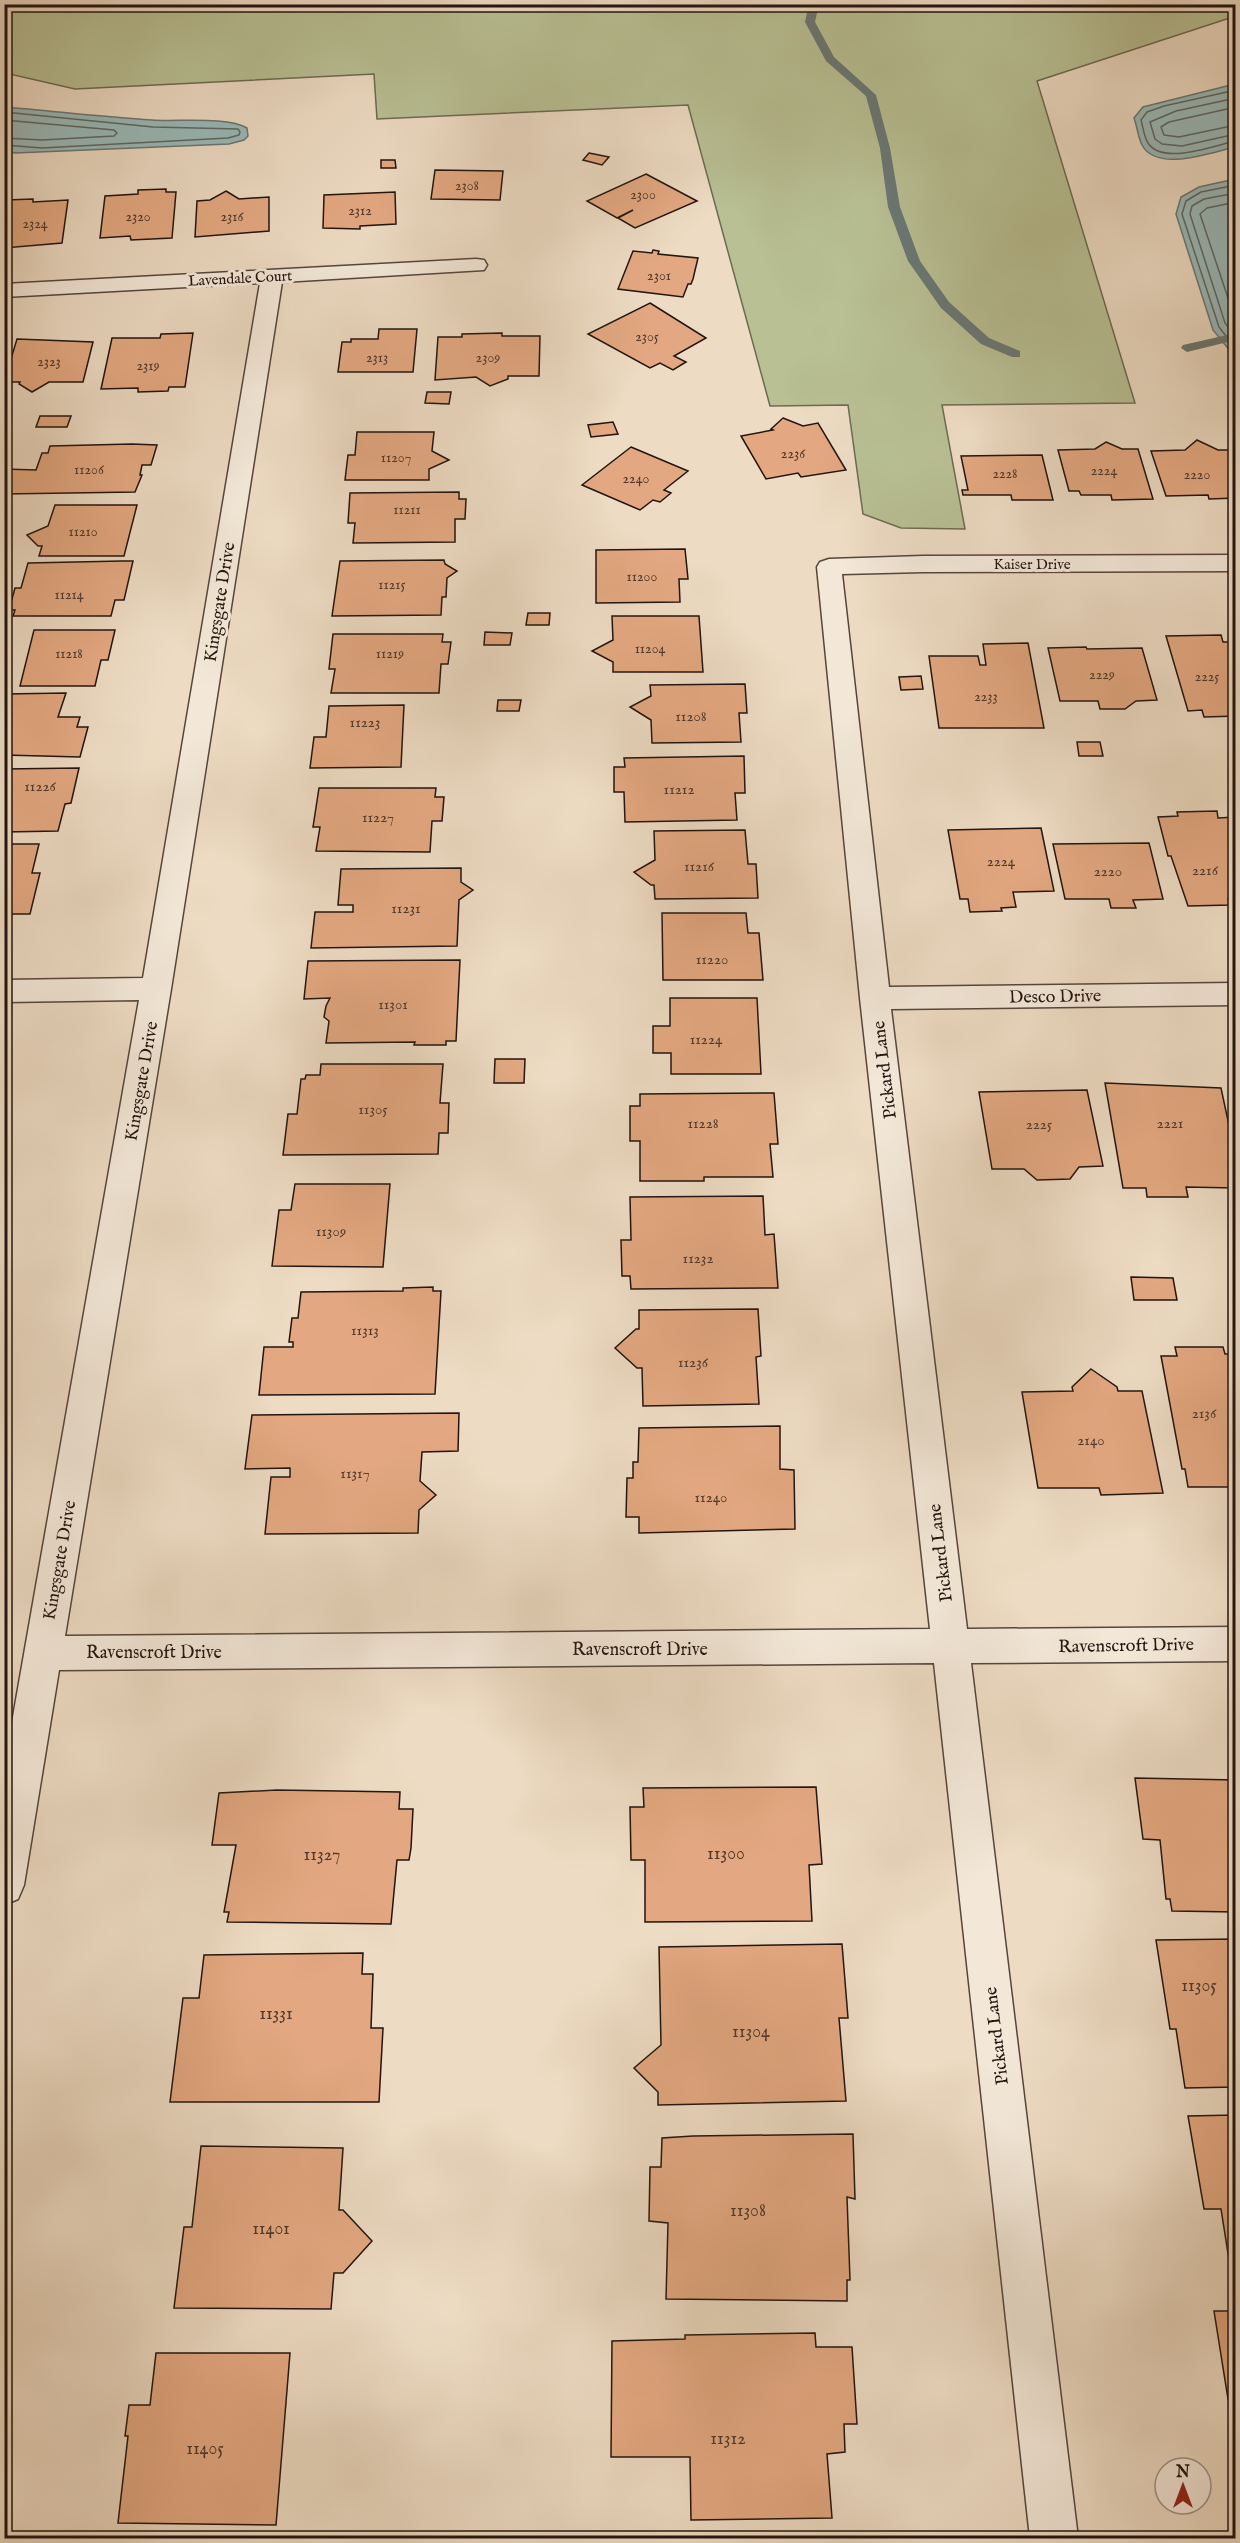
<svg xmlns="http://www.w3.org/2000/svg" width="1240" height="2543" font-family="'IM FELL English',serif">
  <rect width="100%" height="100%" fill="#eddbc3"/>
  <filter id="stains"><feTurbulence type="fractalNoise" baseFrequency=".00333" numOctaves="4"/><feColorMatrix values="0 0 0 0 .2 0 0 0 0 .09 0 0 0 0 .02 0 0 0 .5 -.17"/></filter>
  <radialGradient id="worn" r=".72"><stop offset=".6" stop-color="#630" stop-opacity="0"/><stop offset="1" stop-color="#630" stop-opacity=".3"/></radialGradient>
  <!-- green -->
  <path fill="#b8c094" stroke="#6d6a52" stroke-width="1.5" d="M5,4H1235L1236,16L1037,81L1135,403L942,405L965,529L901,528L863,514L848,405L770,406L688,105L377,119L374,74L75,89L5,73Z"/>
  <!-- water -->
  <g fill="#9abab9" stroke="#6a7875" stroke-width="1.5">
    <path d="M1235,84V147C1212,152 1157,173 1142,145C1138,137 1137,126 1134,118L1143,107Z"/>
    <path d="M4,107C53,111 102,117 152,120C176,122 228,116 247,128L248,136L244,140L229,144L15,153L5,151Z"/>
    <path d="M1235,179H1236L1235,357L1213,330L1176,214L1181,197L1199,187Z"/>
  </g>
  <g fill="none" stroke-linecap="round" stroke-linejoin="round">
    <!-- shore -->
    <g stroke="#5e6764" stroke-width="1.5">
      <path d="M1236,90L1164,106L1147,112L1141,120C1143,127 1144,137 1148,143C1163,166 1215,145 1236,141"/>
      <path d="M1236,98L1176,111L1150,122L1155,139L1162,144L1182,146L1236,134"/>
      <path d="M1236,107L1169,122L1161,127L1164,135L1179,137L1236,125"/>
      <path d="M4,112L153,127L238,129L240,132L239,135L228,138L42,148L4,145"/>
      <path d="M4,120L114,130L117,133L114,136L42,140L4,138"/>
      <path d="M1236,185L1201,192L1186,201L1182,214L1219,327L1236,349"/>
      <path d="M1236,193L1204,199L1192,206L1190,214L1225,323L1236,337"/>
      <path d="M1236,202L1207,208L1200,214L1236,322"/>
    </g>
    <!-- stream -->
    <g fill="#6a7875" fill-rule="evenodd">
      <path d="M809,4H819L815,22L834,57L876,95L890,148L900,207L920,261L949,302L989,338L1020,351V357H1012L981,344L941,308L908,261L888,207L880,148L866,96L826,61L805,22Z"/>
      <path d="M1236,333V340L1187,352L1181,348L1183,345Z"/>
    </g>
  </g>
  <!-- building -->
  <g fill="#e3a881" stroke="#22140f" stroke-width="1.5">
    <path d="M589,153L609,157L602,165L583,160Z"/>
    <path d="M381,160H395L396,168H381Z"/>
    <path d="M435,170L503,171L500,200L431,199Z"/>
    <path d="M646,174L697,201L635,228L618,218L633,210L617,218L587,201Z"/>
    <path d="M166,189V192H176L172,238L131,240L130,236L100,238L105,196L138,194V190Z"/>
    <path d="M226,191L239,199L269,197V231L195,237L197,201L210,200Z"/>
    <path d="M395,192L396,224L360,226V229L323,228L324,195Z"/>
    <path d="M33,199V202L68,200L62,243L4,248L6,200Z"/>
    <path d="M653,250L659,251L658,254L698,258L693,279L691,284H688L683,297L618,289L633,251L652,253Z"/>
    <path d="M650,303L706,338L674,356L686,362L673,370L660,363L650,368L588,334Z"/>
    <path d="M379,329H417L413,372H338L342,342H351V339H378Z"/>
    <path d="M193,333L185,387H169L168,391L138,392V388L101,389L112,338H160L161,334Z"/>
    <path d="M502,333V336H540L539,376H508V379L490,386L476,377L435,380L438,337H462V334Z"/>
    <path d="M17,339L93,342L83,382H49L32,392L19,384L20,382H4Z"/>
    <path d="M427,392H451L449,404L425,403Z"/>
    <path d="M40,416H71L67,427H36Z"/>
    <path d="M783,418L803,426L818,423L846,470L801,477L798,473L766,479L741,436L773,430L771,429Z"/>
    <path d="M613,422L618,434L591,437L588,425Z"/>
    <path d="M357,432H434L432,451L449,460L429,469V480H345L348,455H355Z"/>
    <path d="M1197,440L1218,450H1234L1236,498L1209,499L1208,495L1166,496L1151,451L1185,450Z"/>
    <path d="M1106,442L1122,449H1138L1153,499L1112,500L1111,495H1081L1079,491H1069L1058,450L1095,449Z"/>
    <path d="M132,444L157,445L151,465H142L140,475H142L135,492L4,494V469L36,470L42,453H48L50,446Z"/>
    <path d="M631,447L688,471L664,490L671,493L660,502L653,500L640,510L582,485Z"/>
    <path d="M1042,455L1053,500H1012L1011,495H963L962,490H968L961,456Z"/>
    <path d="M459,492V499H466L465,519H455V542L353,543L355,523H348L350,493Z"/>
    <path d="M55,505H137L124,556H39L42,546H38L27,535L48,526Z"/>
    <path d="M685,549L688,579H679L680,602L596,603V550Z"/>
    <path d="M444,560L445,564L457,571L447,578L446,597H442L441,615L332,616L340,561Z"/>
    <path d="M122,561H133L124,600H115L111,616H13L15,610H9L15,588H21L28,563Z"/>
    <path d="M528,613H550L549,625H526Z"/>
    <path d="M612,616H699L703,672H613V662L592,651L613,640Z"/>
    <path d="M34,630H115L108,660H101L95,686H20Z"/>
    <path d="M485,632L512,633L510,645H484Z"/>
    <path d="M333,634H443L442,642H451L448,664H441L439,693H331L335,669H329Z"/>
    <path d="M1221,635L1223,642H1236V716L1204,717L1202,710L1188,711L1166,636Z"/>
    <path d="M1028,643L1044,728H939L929,656H978L980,665H986L983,644Z"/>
    <path d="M1086,647L1087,649L1142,648L1157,700L1136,701L1125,709H1100L1098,701H1060L1048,648Z"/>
    <path d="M921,676L923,689L901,690L899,677Z"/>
    <path d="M745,684L747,713H739L741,742L652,743L651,720L630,707L651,696L650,685Z"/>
    <path d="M66,693L58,717H80L77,727H88L80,757L4,755V694Z"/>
    <path d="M498,700H521L519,711H497Z"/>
    <path d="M404,705L401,767L310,768L314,737H326L329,706Z"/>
    <path d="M1077,742H1100L1103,756H1079Z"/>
    <path d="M744,756L745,793H735L737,820L625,822L624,792H614V767H625L624,758Z"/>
    <path d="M79,768L71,803L65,804L58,831L4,832V769Z"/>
    <path d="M319,788H436L435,797H444L442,821H432L430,852L316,851L320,827H313Z"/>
    <path d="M1217,811L1218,818L1236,817V899H1228L1230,905L1188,906L1171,856H1168L1158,817L1178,816L1177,812Z"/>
    <path d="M1041,828L1054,891L1013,892L1016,907L1001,908L1002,911L970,912L968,899H960L948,830Z"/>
    <path d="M745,830L748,864H756L758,898L655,899L654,885H651L634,872L655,860L654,831Z"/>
    <path d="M1149,843L1163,899L1133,900L1136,908H1111L1109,899H1065L1053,844Z"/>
    <path d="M4,844H39L32,873H40L30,914H4Z"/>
    <path d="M461,868V882L473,890L459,900L457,946L311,948L315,912H353V905H338L341,869Z"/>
    <path d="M662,913H746L748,933H759L763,980H663Z"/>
    <path d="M460,960L456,1041H446V1045H414L415,1042L326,1043L329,1021L324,1017L326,1006L330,998L304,999L308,961Z"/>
    <path d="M670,998H757L761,1074H671V1053H653V1026H670Z"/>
    <path d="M495,1059H525L524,1083H494Z"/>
    <path d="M321,1064H443L440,1103H449L448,1133H439L438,1154L283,1155L288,1114H297L301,1079H305L306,1075H320Z"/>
    <path d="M1105,1083L1221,1088L1236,1158V1188L1186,1187L1188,1197H1147L1146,1188H1123Z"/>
    <path d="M1087,1090L1103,1166L1079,1167L1070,1179L1037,1180L1024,1169H992L979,1092Z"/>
    <path d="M774,1093L778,1144H770L773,1177H704V1181H640V1141H630V1106H640V1094Z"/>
    <path d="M295,1184H390L383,1267L272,1266L279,1210H291Z"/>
    <path d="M763,1196L765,1235L774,1234L778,1288L631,1289L630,1276H622L621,1240H631L630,1197Z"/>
    <path d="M1131,1277L1173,1278L1177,1300H1134Z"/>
    <path d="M433,1287V1291H441L435,1394L259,1395L264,1347H293V1342H289L292,1318H298L301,1292L403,1291V1288Z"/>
    <path d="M758,1309L761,1356L756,1357L759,1404L643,1406L642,1368H637L615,1348L636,1329H639V1310Z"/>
    <path d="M1175,1347H1223L1225,1354H1236V1487H1188L1185,1469H1182L1161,1356H1177Z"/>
    <path d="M1091,1369L1117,1387L1118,1391H1142L1163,1493L1101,1495L1099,1488H1038L1022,1392L1073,1391L1072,1387Z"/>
    <path d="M459,1413L458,1451L422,1452L420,1481L436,1495L419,1510L418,1533L265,1534L271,1477H290V1468L245,1469L252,1415Z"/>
    <path d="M780,1426V1469L794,1470L795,1529L639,1533V1517H626L627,1478H633V1462H638L639,1428Z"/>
    <path d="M1135,1778L1236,1780V1912L1172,1911L1170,1899H1166L1160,1840L1143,1839Z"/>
    <path d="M816,1787L822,1864L809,1865L812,1921L645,1922V1860H631L630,1807H644L643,1788Z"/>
    <path d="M277,1790L400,1792L399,1809H413L411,1848L409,1860H397L391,1924L227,1922L229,1912H224L236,1845H212L219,1793Z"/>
    <path d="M1236,1939V2087L1185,2088L1176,2029H1170L1156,1940Z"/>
    <path d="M842,1944L848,2018H839L846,2101L658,2105V2092L634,2068L661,2045L659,1947Z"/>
    <path d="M363,1953L362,1974H373L371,2028H383L379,2102H170L183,1998H199L204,1955Z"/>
    <path d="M1236,2115V2279H1232L1221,2209H1204L1188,2116Z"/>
    <path d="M853,2134L855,2199L847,2197L850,2280H847V2301L666,2299L668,2223L649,2221L650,2167H661L662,2138L693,2136Z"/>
    <path d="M201,2146L343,2148L339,2210H343L372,2241L343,2273H334L331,2309L174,2308L184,2227H192Z"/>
    <path d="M1214,2311H1236V2399H1228Z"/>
    <path d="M815,2333L816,2347H852L857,2424H844L845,2452L827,2454L832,2518L691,2520L690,2457H611L612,2341L685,2339V2335Z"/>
    <path d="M156,2353H290L276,2525L118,2523L128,2436H125L129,2405H150Z"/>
  </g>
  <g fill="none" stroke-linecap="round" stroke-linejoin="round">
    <defs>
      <path id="minor" d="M476,259L484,260L487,265L484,270L282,282L171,989L65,1636L930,1629L860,998L817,567L820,562L829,559L923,556L1236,555V571L923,572L842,574L889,987L1236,983V1005L891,1009L967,1629L1236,1627V1661L971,1663L1078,2538H1030L934,1663L59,1670L24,1885L18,1899L4,1905V1768L139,1000L4,1002V980L143,978L260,283L4,297V284Z"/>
    </defs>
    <!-- minor casing -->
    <use href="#minor" stroke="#55463c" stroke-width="3"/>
    <!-- minor -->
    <use href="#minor" fill="#f3e8d8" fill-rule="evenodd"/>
  </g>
  <g text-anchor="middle" stroke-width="6" stroke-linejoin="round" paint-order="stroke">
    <!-- far-number labels -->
    <g font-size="14" fill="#52392c">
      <text x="467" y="190">2308</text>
      <text x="643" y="199">2300</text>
      <text x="360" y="215">2312</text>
      <text x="138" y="221">2320</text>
      <text x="232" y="221">2316</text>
      <text x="35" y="228">2324</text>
      <text x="659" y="280">2301</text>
      <text x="647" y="341">2305</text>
      <text x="377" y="362">2313</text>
      <text x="488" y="362">2309</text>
      <text x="49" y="366">2323</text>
      <text x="148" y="370">2319</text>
      <text x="793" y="458">2236</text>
      <text x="396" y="462">11207</text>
      <text x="89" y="474">11206</text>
      <text x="1104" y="475">2224</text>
      <text x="1005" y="478">2228</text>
      <text x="1197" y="479">2220</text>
      <text x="636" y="483">2240</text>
      <text x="407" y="514">11211</text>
      <text x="83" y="536">11210</text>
      <text x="642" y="581">11200</text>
      <text x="392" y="589">11215</text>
      <text x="69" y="599">11214</text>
      <text x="650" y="653">11204</text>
      <text x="69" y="658">11218</text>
      <text x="390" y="658">11219</text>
      <text x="1102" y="679">2229</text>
      <text x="1207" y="681">2225</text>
      <text x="986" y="701">2233</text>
    </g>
    <!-- far-street labels -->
    <g font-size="15" fill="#22140f" stroke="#f3e8d8">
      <text transform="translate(240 278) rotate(-3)" y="5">Lavendale Court</text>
      <text x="1032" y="569">Kaiser Drive</text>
    </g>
    <!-- number labels -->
    <g font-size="15" fill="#52392c">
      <text x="691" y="721">11208</text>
      <text x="365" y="727">11223</text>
      <text x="40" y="791">11226</text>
      <text x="679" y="794">11212</text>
      <text x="378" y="822">11227</text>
      <text x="1001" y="866">2224</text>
      <text x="699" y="871">11216</text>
      <text x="1205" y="875">2216</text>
      <text x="1108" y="876">2220</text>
      <text x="406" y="913">11231</text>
      <text x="712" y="964">11220</text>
      <text x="393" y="1009">11301</text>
      <text x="706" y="1044">11224</text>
      <text x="373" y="1114">11305</text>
      <text x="703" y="1128">11228</text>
      <text x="1170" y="1128">2221</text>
      <text x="1039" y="1129">2225</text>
      <text x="331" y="1236">11309</text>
      <text x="698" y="1263">11232</text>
      <text x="365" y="1335">11313</text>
      <text x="693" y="1367">11236</text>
      <text x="1204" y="1418">2136</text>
      <text x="1091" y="1445">2140</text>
      <text x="355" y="1478">11317</text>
      <text x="711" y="1502">11240</text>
    </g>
    <!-- street labels -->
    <g font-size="18" fill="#22140f" stroke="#f3e8d8">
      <text transform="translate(219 602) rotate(-81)" y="6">Kingsgate Drive</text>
      <text transform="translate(1055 996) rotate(-1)" y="6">Desco Drive</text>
      <text transform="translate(884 1070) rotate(-97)" y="6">Pickard Lane</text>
      <text transform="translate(141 1081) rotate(-80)" y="6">Kingsgate Drive</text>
      <text transform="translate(940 1553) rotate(-97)" y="6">Pickard Lane</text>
      <text transform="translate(59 1560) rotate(-80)" y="6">Kingsgate Drive</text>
      <text transform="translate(1126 1645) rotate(-1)" y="6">Ravenscroft Drive</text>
      <text x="640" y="1655">Ravenscroft Drive</text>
      <text x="154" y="1658">Ravenscroft Drive</text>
      <text transform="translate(996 2036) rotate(-97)" y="6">Pickard Lane</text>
    </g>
    <!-- near-number labels -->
    <g font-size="18" fill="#52392c">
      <text x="726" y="1859">11300</text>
      <text x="322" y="1860">11327</text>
      <text x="1199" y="1991">11305</text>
      <text x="276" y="2019">11331</text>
      <text x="751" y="2037">11304</text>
      <text x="748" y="2216">11308</text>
      <text x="271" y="2234">11401</text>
      <text x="728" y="2444">11312</text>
      <text x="205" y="2454">11405</text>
    </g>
  </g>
  <!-- margin -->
  <rect width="1240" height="2543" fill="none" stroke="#eddbc3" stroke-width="24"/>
  <rect x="6" y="6" width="1228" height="2531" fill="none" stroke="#22140f" stroke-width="3"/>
  <rect x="12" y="12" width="1216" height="2519" fill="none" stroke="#22140f" stroke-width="1.5"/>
  <!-- north arrow -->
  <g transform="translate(1183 2486)"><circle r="28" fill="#f3e8d8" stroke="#9f9388" stroke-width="1.5"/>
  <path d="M0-4.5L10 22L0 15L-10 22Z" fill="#8f2418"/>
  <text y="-9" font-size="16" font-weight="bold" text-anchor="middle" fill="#22140f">N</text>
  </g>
  <rect width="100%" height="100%" filter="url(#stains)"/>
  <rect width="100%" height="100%" fill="url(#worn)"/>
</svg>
